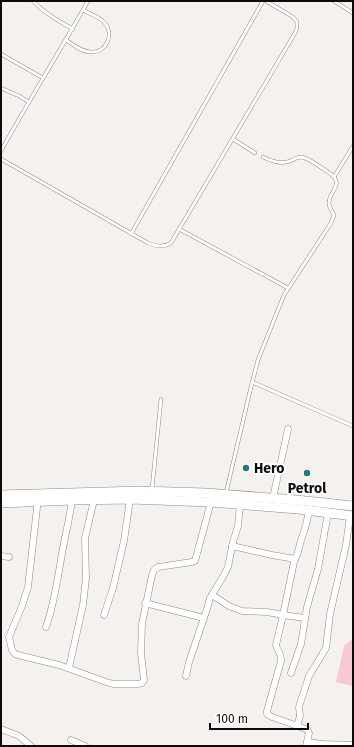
<svg xmlns="http://www.w3.org/2000/svg" width="354" height="747" font-family="'Fira Sans',sans-serif">
  <rect width="100%" height="100%" fill="#f4f1ef"/>
  <!-- green -->
  <path fill="#f9c8d3" d="M353,638V686L336,682L344,646Z"/>
  <g fill="none" stroke-linecap="round" stroke-linejoin="round">
    <defs>
      <g id="service">
        <path d="M33,1C44,13 58,21 73,29"/>
        <path d="M334,1L353,13"/>
        <path d="M66,40C73,45 82,52 91,52C107,53 114,34 105,23C100,17 90,14 83,10"/>
        <path d="M1,54L43,78"/>
        <path d="M1,88L19,96L29,102"/>
        <path d="M233,139L255,153"/>
        <path d="M1,151C29,100 60,51 88,1"/>
        <path d="M1,159L148,243C156,246 163,248 171,243L295,33L297,28V22L293,17L266,1"/>
        <path d="M334,177L353,146"/>
        <path d="M179,229L288,288"/>
        <path d="M131,234L263,1"/>
        <path d="M252,382L353,426"/>
        <path d="M152,489L161,399"/>
        <path d="M226,493L251,387L258,360L284,295L331,223L334,215C332,210 328,207 329,202C330,191 343,185 332,175C325,170 310,159 302,157C297,157 294,159 290,161C281,165 271,161 263,157"/>
      </g>
      <g id="minor">
        <path d="M273,498L288,429"/>
        <path d="M38,499L28,587L22,606L9,637L12,650L15,654L18,655L59,665L109,683L114,684H138L142,683L144,680L141,653L142,624L152,575L154,570L158,567L192,562L195,561L211,502"/>
        <path d="M232,546L272,555L295,559"/>
        <path d="M1,556L9,557"/>
        <path d="M212,595L229,606L242,611L267,612L283,615L305,618"/>
        <path d="M145,603L204,618"/>
        <path d="M104,615L113,588L124,541L130,499"/>
        <path d="M46,627C55,602 58,575 63,548C66,532 70,516 72,500"/>
        <path d="M69,668L83,605L86,578L85,538L94,500"/>
        <path d="M291,673L301,644L307,607L318,569L328,513"/>
        <path d="M186,676L189,662L207,609L210,598L224,575L228,567L233,542L238,526L240,505"/>
        <path d="M297,726L300,716L299,707L309,676L326,648L330,614L346,545L350,516"/>
        <path d="M1,729L19,736L31,746"/>
        <path d="M71,740L85,746"/>
        <path d="M307,742L323,744L353,745"/>
        <path d="M306,746L309,733L308,731L306,729L272,717L267,714V711L281,661C282,653 277,651 276,645L283,615L294,562L297,555L300,544L306,525L309,511"/>
      </g>
      <g id="secondary">
        <path d="M1,495L140,491L206,493L296,500L353,506"/>
        <path d="M1,503L72,500L130,499L211,502L298,509L353,516"/>
      </g>
    </defs>
    <!-- service casing -->
    <use href="#service" stroke="#8d8b88" stroke-width="4"/>
    <!-- minor casing -->
    <use href="#minor" stroke="#8d8b88" stroke-width="7"/>
    <!-- secondary casing -->
    <use href="#secondary" stroke="#8d8b88" stroke-width="10"/>
    <!-- service -->
    <use href="#service" stroke="#fff" stroke-width="3"/>
    <!-- minor -->
    <use href="#minor" stroke="#fff" stroke-width="6"/>
    <!-- secondary -->
    <use href="#secondary" stroke="#fff" stroke-width="9"/>
  </g>
  <!-- markers -->
  <g fill="#2d757f" stroke="#fff" stroke-width="1.5">
    <circle cx="246" cy="468" r="4"/>
    <circle cx="307" cy="473" r="4"/>
  </g>
  <g text-anchor="middle" stroke-width="4" stroke-linejoin="round" paint-order="stroke">
    <!-- poi labels -->
    <g font-size="14" font-weight="bold" fill="#0d0c0b" stroke="#fff" text-anchor="start">
      <text x="254" y="473">Hero</text>
      <text x="307" y="493" text-anchor="middle">Petrol</text>
    </g>
  </g>
  <!-- border -->
  <rect width="354" height="747" fill="none" stroke="#0d0c0b" stroke-width="4"/>
  <!-- scale -->
  <path d="M210 723v6h98v-6" fill="none" stroke="#0d0c0b" stroke-width="2"/>
  <text x="216" y="723" font-size="12" fill="#0d0c0b" stroke="#ffffff" stroke-width="3" paint-order="stroke">100 m</text>
</svg>
